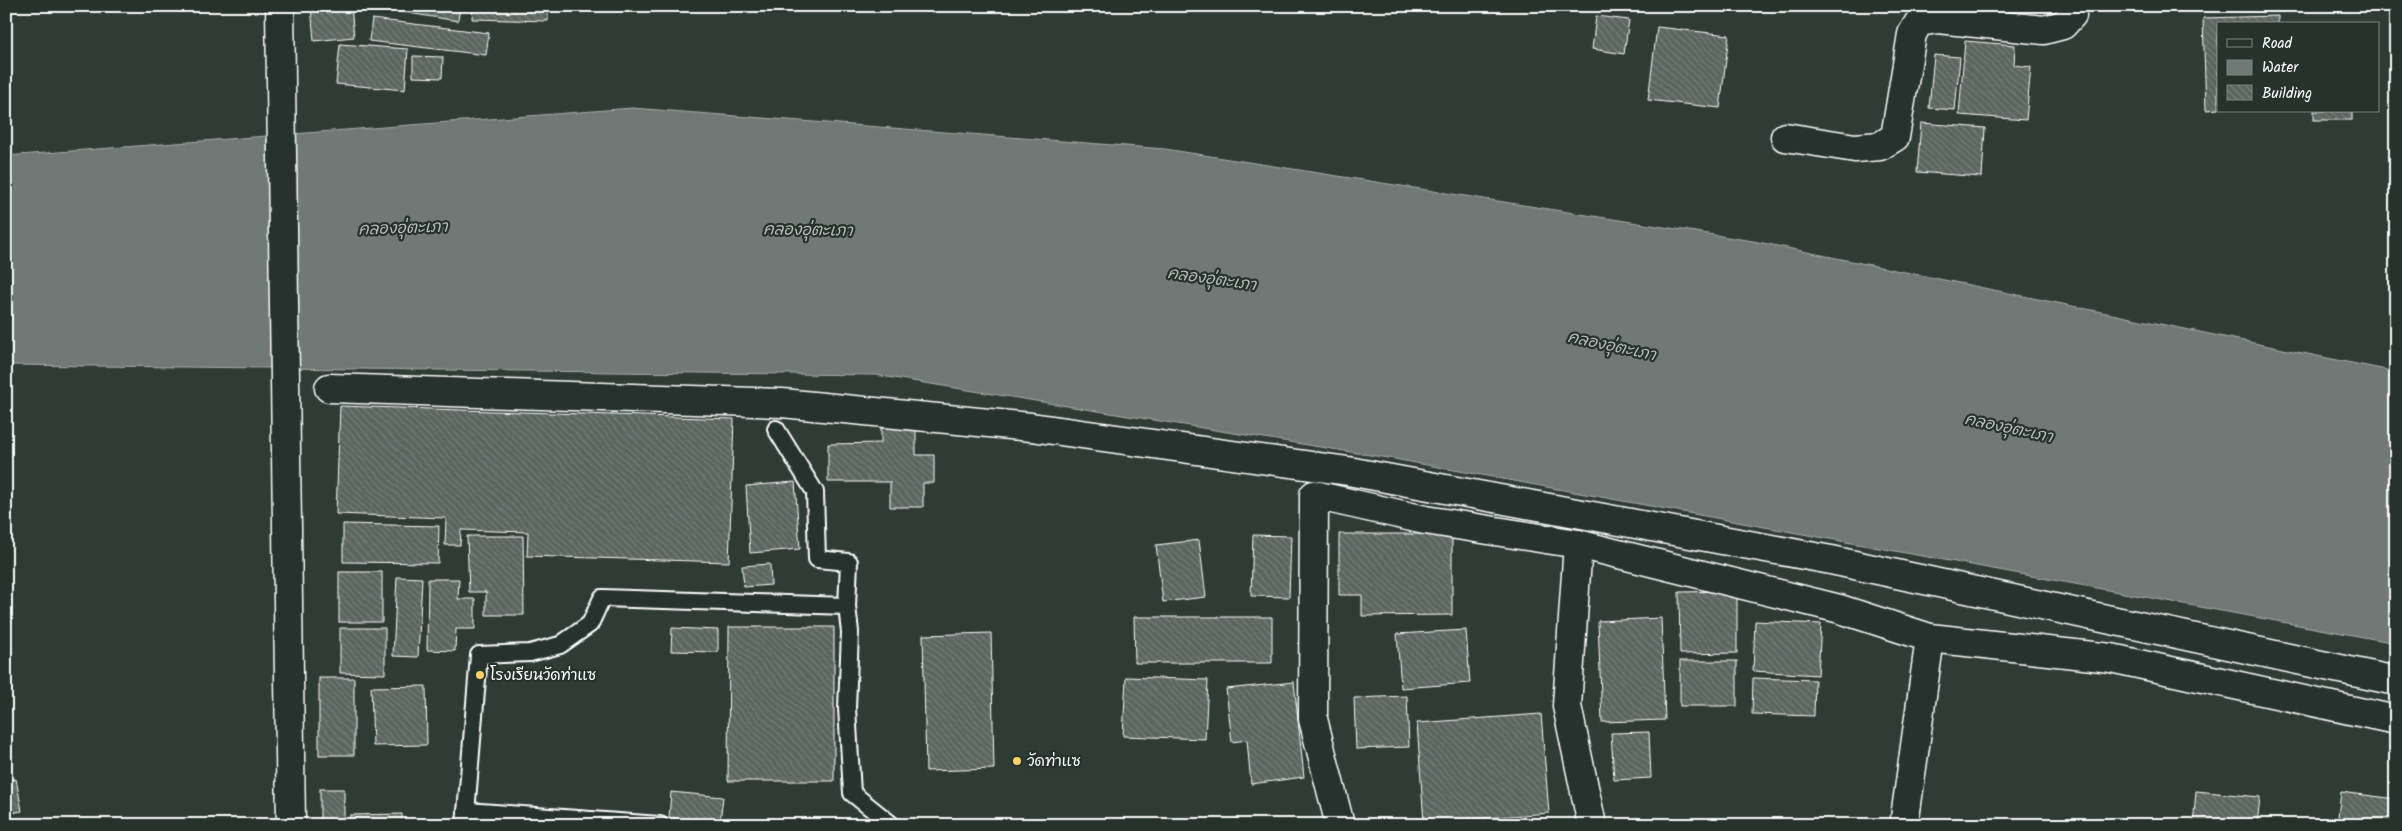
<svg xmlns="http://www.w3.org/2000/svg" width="2402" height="831" font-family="Kalam,'Playpen Sans Thai',sans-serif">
  <defs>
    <pattern id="building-back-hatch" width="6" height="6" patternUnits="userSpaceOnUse" patternTransform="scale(1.25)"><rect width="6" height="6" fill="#5b6661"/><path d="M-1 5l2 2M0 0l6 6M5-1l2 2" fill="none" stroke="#747d79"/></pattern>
  </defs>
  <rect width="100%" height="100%" fill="#2f3b35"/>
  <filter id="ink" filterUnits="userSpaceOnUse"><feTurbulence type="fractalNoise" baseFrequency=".02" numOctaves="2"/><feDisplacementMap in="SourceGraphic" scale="10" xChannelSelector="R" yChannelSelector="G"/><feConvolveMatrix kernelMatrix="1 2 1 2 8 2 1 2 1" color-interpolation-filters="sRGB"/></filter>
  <g filter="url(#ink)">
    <!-- water -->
    <path fill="#707975" stroke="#a9afac" d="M632,108L1165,149L1753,241L2396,372V643L1394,459L875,375L6,365V156Z"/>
    <!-- building -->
    <g fill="url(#building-back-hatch)" stroke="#fff">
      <path d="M311,6H351L354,37L314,41Z"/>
      <path d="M378,6H460L458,21L377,8Z"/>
      <path d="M473,6H548V21L472,19Z"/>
      <path d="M1596,16L1629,20L1624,54L1592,49Z"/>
      <path d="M2278,16V24H2218V109L2206,110L2203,18Z"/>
      <path d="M372,19L489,33L486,55L369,41Z"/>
      <path d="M1657,27L1729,35L1720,108L1648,100Z"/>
      <path d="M1965,41L2015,45L2014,65L2031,67L2026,120L1959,115Z"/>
      <path d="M340,44L408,49L405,90L336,84Z"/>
      <path d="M1934,55L1960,57L1955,110L1929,108Z"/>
      <path d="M413,56L443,57L442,78L413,77Z"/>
      <rect x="2314" y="111" width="38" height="9"/>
      <path d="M1921,123L1985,128L1982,177L1917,172Z"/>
      <path d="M340,406L734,419L729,562L527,556L528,532L461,530L460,545H445L446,518L336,514Z"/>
      <path d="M881,428H916V455H934V483H923V507H890V482H828V444L881,443Z"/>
      <path d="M795,482L800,549L750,553L746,486Z"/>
      <path d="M343,524L439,526L438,563L343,562Z"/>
      <path d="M1339,534H1452V615L1362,616V595H1339Z"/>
      <path d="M1253,535L1291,536L1289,597L1251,596Z"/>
      <path d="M467,536H523L524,615H486V592H469Z"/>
      <path d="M1199,540L1206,597L1163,602L1156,545Z"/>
      <path d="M770,564L771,585L744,587L742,566Z"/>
      <rect x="339" y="572" width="43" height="50"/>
      <path d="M397,577L422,578L418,657L393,656Z"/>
      <path d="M428,579H459L458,599H475V629H456L455,651L427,650Z"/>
      <path d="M1737,591V653L1680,654L1679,592Z"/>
      <path d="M1134,617H1272V663H1135Z"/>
      <path d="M1661,618L1665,720L1602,722L1598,621Z"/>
      <path d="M1755,621L1821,624L1818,675L1753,671Z"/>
      <path d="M729,627H834V781H728Z"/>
      <path d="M340,628H385V674L340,673Z"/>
      <path d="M672,628L718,630V652L671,651Z"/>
      <path d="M1466,630L1470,683L1401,688L1397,634Z"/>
      <path d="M991,633L994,769L926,771L923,635Z"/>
      <rect x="1680" y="661" width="57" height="45"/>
      <path d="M1126,677L1208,680L1205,739L1123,736Z"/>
      <rect x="319" y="678" width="35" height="77"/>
      <path d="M1753,678L1815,680L1814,716L1752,714Z"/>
      <path d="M1294,682L1304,777L1251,784L1247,740L1232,742L1226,689Z"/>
      <path d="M426,686L427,745L373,746L371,687Z"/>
      <path d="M1407,696L1409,747L1356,749L1354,698Z"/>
      <path d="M1541,714L1549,813L1424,823L1417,723Z"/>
      <path d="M1649,732L1651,778L1614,780L1611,733Z"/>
      <path d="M16,779L22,811L6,814V781Z"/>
      <rect x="320" y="789" width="24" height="36"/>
      <path d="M2196,791L2260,797L2257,825H2193Z"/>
      <path d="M671,792L723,797L720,822L669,818Z"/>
      <path d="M2341,792L2396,799V825H2337Z"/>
      <path d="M402,814V825H350V815Z"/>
    </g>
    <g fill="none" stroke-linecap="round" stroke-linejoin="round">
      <defs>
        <g id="service">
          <path d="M776,429L815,492L817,559L849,562L847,606"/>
          <path d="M466,811L660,825"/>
          <path d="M465,825L479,655L530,653L560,645L590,624L602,598L847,606L850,632L847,708L852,793L892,825"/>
        </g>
        <g id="minor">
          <path d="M1785,137L1855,148L1880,146L1895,137L1912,34L1919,22L1938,19L2044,30L2063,25L2072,15L2071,6"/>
          <path d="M329,388L782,403L1031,427L1348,471L1831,560L2396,681"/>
          <path d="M1578,544L1567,706L1592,825"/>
          <path d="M1340,825L1313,719L1314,495L1425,520L1578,544L1840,609L1930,638L2111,658L2396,720"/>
          <path d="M1904,825L1930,638"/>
        </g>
        <path id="tertiary" d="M280,6L291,825"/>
      </defs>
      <!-- service casing -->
      <use href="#service" stroke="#fff" stroke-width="20"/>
      <!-- minor casing -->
      <use href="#minor" stroke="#fff" stroke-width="31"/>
      <!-- tertiary casing -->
      <use href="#tertiary" stroke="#fff" stroke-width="31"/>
      <!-- service -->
      <use href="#service" stroke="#26332d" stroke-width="16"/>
      <!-- minor -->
      <use href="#minor" stroke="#26332d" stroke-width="28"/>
      <!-- tertiary -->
      <use href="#tertiary" stroke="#26332d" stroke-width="28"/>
    </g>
  </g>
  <!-- markers -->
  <g fill="#ffd166" stroke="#26332d" stroke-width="2">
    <circle cx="480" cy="675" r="5"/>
    <circle cx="1017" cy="761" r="5"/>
  </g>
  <g text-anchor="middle" stroke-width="4.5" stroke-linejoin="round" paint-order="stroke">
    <!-- poi labels -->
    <g font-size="15" fill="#fff" stroke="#26332d" text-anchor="start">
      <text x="490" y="680">โรงเรียนวัดท่าแซ</text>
      <text x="1027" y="766">วัดท่าแซ</text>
    </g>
    <!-- water labels -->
    <g font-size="16" font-style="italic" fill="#b8bcba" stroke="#26332d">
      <text transform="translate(403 227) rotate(-2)" y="6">คลองอุ่ตะเภา</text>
      <text transform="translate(808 229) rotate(1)" y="6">คลองอุ่ตะเภา</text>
      <text transform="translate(1212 278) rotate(8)" y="6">คลองอุ่ตะเภา</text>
      <text transform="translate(1612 345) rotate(12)" y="6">คลองอุ่ตะเภา</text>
      <text transform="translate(2009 427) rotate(12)" y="6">คลองอุ่ตะเภา</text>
    </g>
  </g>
  <!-- margin -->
  <rect width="2402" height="831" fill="none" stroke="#26332d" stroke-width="25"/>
  <rect x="12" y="12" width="2377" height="806" fill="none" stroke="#fff" stroke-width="2" filter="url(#ink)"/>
  <!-- legend -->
  <rect x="2217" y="22" width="162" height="90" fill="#26332d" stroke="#7d8581"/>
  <rect x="2227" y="39" width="25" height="8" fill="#26332d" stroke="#7d8581"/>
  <text x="2262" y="48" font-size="15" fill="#ffffff">Road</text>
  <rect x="2227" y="60" width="25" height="15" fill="#707975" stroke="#7d8581"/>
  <text x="2262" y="72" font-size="15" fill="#ffffff">Water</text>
  <rect x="2227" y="85" width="25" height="15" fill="url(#building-back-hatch)" stroke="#7d8581"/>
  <text x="2262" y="98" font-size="15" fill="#ffffff">Building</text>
</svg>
